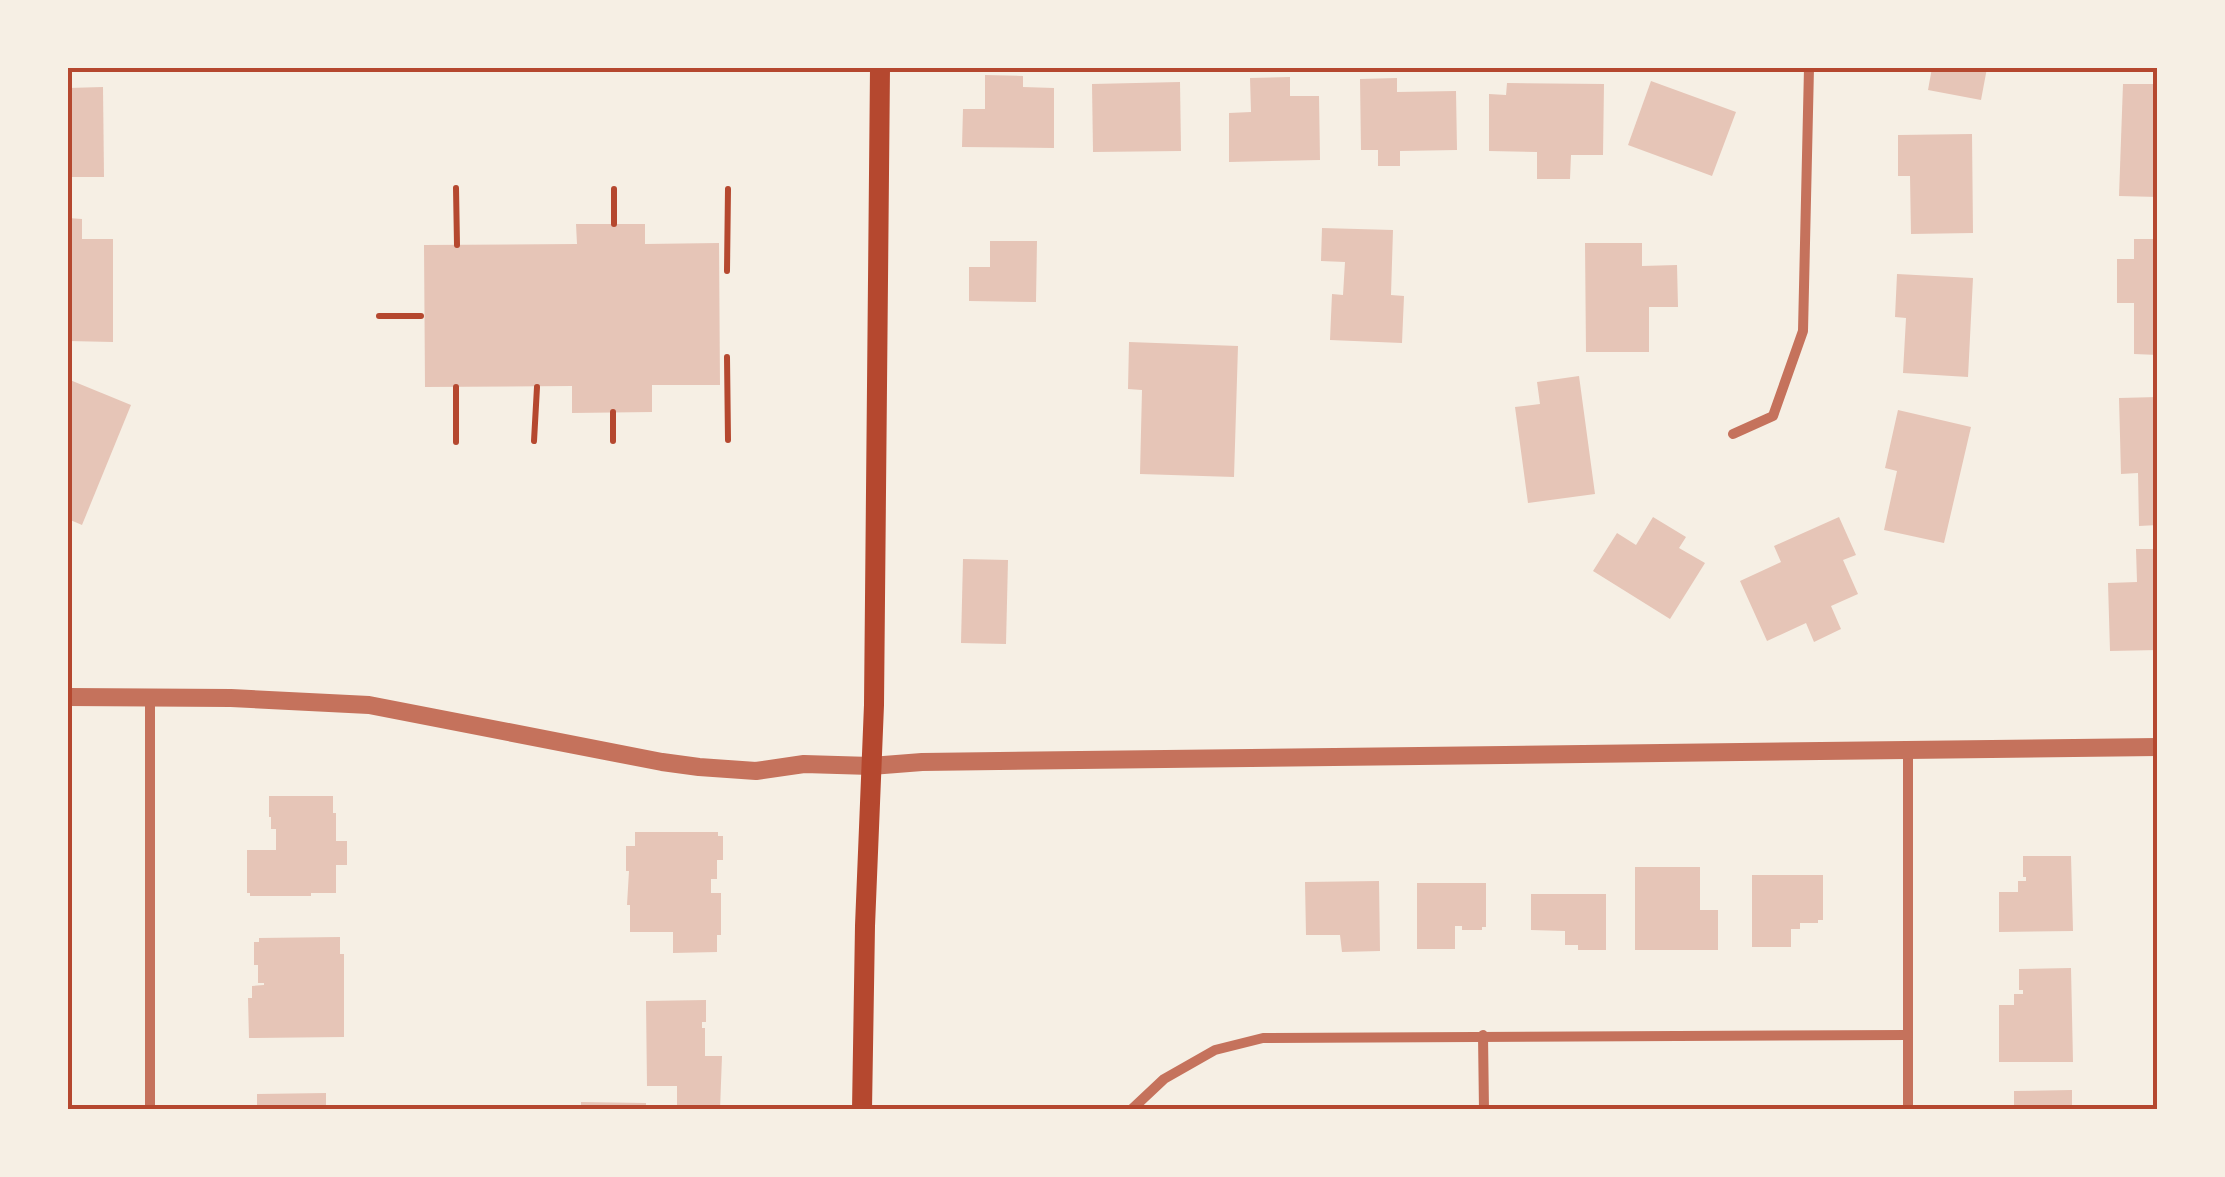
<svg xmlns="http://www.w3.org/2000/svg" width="2225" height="1177" font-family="'Noto Sans',sans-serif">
  <rect width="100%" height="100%" fill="#f6efe4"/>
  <!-- building -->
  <g fill="#e6c5b7">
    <path d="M1932,68H1987L1981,100L1928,90Z"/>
    <path d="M985,75L1023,76V87L1054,88V148L962,147L963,109H985Z"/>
    <path d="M1290,77V96H1319L1320,160L1229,162V113L1251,112L1250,78Z"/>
    <path d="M1397,78V92L1456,91L1457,150L1400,151V166H1378V150H1361L1360,79Z"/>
    <path d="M1651,81L1736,112L1712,176L1628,145Z"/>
    <path d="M1180,82L1181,151L1093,152L1092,84Z"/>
    <path d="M1507,83L1604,84L1603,155H1571L1570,179H1537V152L1489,151V94L1506,95Z"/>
    <path d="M2123,84H2158V197L2119,196Z"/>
    <path d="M103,87L104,177H68V88Z"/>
    <path d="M1972,134L1973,233L1911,234L1910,176H1898V135Z"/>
    <path d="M68,218L82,219V239H113V342L68,341Z"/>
    <path d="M576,224H645V244L719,243L720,385H652V412L572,413V386L425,387L424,245L577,244Z"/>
    <path d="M1322,228L1393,230L1391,295L1404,296L1402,343L1330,340L1332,294L1343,295L1345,262L1321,261Z"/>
    <path d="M2134,239H2158V355L2134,354V303H2117V259H2134Z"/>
    <path d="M990,241H1037L1036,302L969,301V267H990Z"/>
    <path d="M1585,243H1642V266L1677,265L1678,307H1649V352H1586Z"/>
    <path d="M1897,274L1973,278L1968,377L1903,373L1906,318L1895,317Z"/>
    <path d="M1129,342L1238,346L1234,477L1140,474L1142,390L1128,389Z"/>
    <path d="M1579,376L1595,494L1528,503L1515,407L1540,404L1537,382Z"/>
    <path d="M70,380L131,405L82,525L68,519V387Z"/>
    <path d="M2158,397V525L2139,526L2138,473L2121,474L2119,398Z"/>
    <path d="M1898,410L1971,427L1944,543L1884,530L1897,471L1885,468Z"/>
    <path d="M1653,517L1686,537L1679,548L1705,563L1670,619L1593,571L1617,533L1636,545Z"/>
    <path d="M1839,517L1856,555L1843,560L1858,594L1831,606L1841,629L1814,642L1806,623L1767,641L1740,581L1781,562L1774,546Z"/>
    <path d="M2136,549H2158V650L2110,651L2108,583L2137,582Z"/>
    <path d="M963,559L1008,560L1006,644L961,643Z"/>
    <path d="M269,796H333V813H336V841H347V865H336V893H311V896H250V893H247V850H276V829H271V817H269Z"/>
    <path d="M635,832H718V836H723V860H717V879H711V893H721V935H717V952L673,953V932H630V905H627L629,871H626V846H635Z"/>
    <path d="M2023,856H2071L2073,931L1999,932V892H2018V881H2026V877H2023Z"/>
    <path d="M1635,867H1700V910H1718V950H1635Z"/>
    <path d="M1752,875H1823V920H1818V923H1800V929H1791V947H1752Z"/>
    <path d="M1379,881L1380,951L1342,952L1340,935H1306L1305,882Z"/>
    <path d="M1417,883H1486V927H1482V930H1462V926H1455V949H1417Z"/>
    <path d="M1531,894H1606V950H1578V945H1565V931L1531,930Z"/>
    <path d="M340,937V954H344V1037L249,1038L248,998H252V986L264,985V983H258V965H254V942H259V938Z"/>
    <path d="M2071,968L2073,1062H1999V1005H2014V994H2023V990H2019V969Z"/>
    <path d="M706,1000V1022H702V1028H705V1056H722L720,1110H677V1086H647L646,1001Z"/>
    <path d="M2072,1090V1110H2014V1091Z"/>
    <path d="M326,1093V1110H257V1094Z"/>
    <path d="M581,1102L646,1103V1110H581Z"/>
  </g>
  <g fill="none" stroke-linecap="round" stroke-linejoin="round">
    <!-- path -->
    <g stroke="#b5482f" stroke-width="6">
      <path d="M456,188L457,245"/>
      <path d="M614,189V224"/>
      <path d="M727,271L728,189"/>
      <path d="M379,316H421"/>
      <path d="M727,357L728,440"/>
      <path d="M456,387V442"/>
      <path d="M613,412V441"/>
      <path d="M534,441L537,387"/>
    </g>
    <!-- minor -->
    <g stroke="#c5725c" stroke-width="10">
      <path d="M1733,434L1773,416L1803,331L1809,68"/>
      <path d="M150,697V1110"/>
      <path d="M1908,750V1110"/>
      <path d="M1483,1035L1484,1110"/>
      <path d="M1131,1110L1164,1079L1215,1050L1263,1038L1908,1035"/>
    </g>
    <!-- tertiary -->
    <path stroke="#c5725c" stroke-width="18" d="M68,697L231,698L369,705L662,762L699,767L756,771L804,764L871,766L922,762L2158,747"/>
    <!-- secondary -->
    <path stroke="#b5482f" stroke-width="20" d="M862,1110L865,926L874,705L880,68"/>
  </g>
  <!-- border -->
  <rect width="2225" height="1177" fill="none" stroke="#f6efe4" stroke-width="140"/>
  <rect x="70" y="70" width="2085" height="1037" fill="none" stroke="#b5482f" stroke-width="4"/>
</svg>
